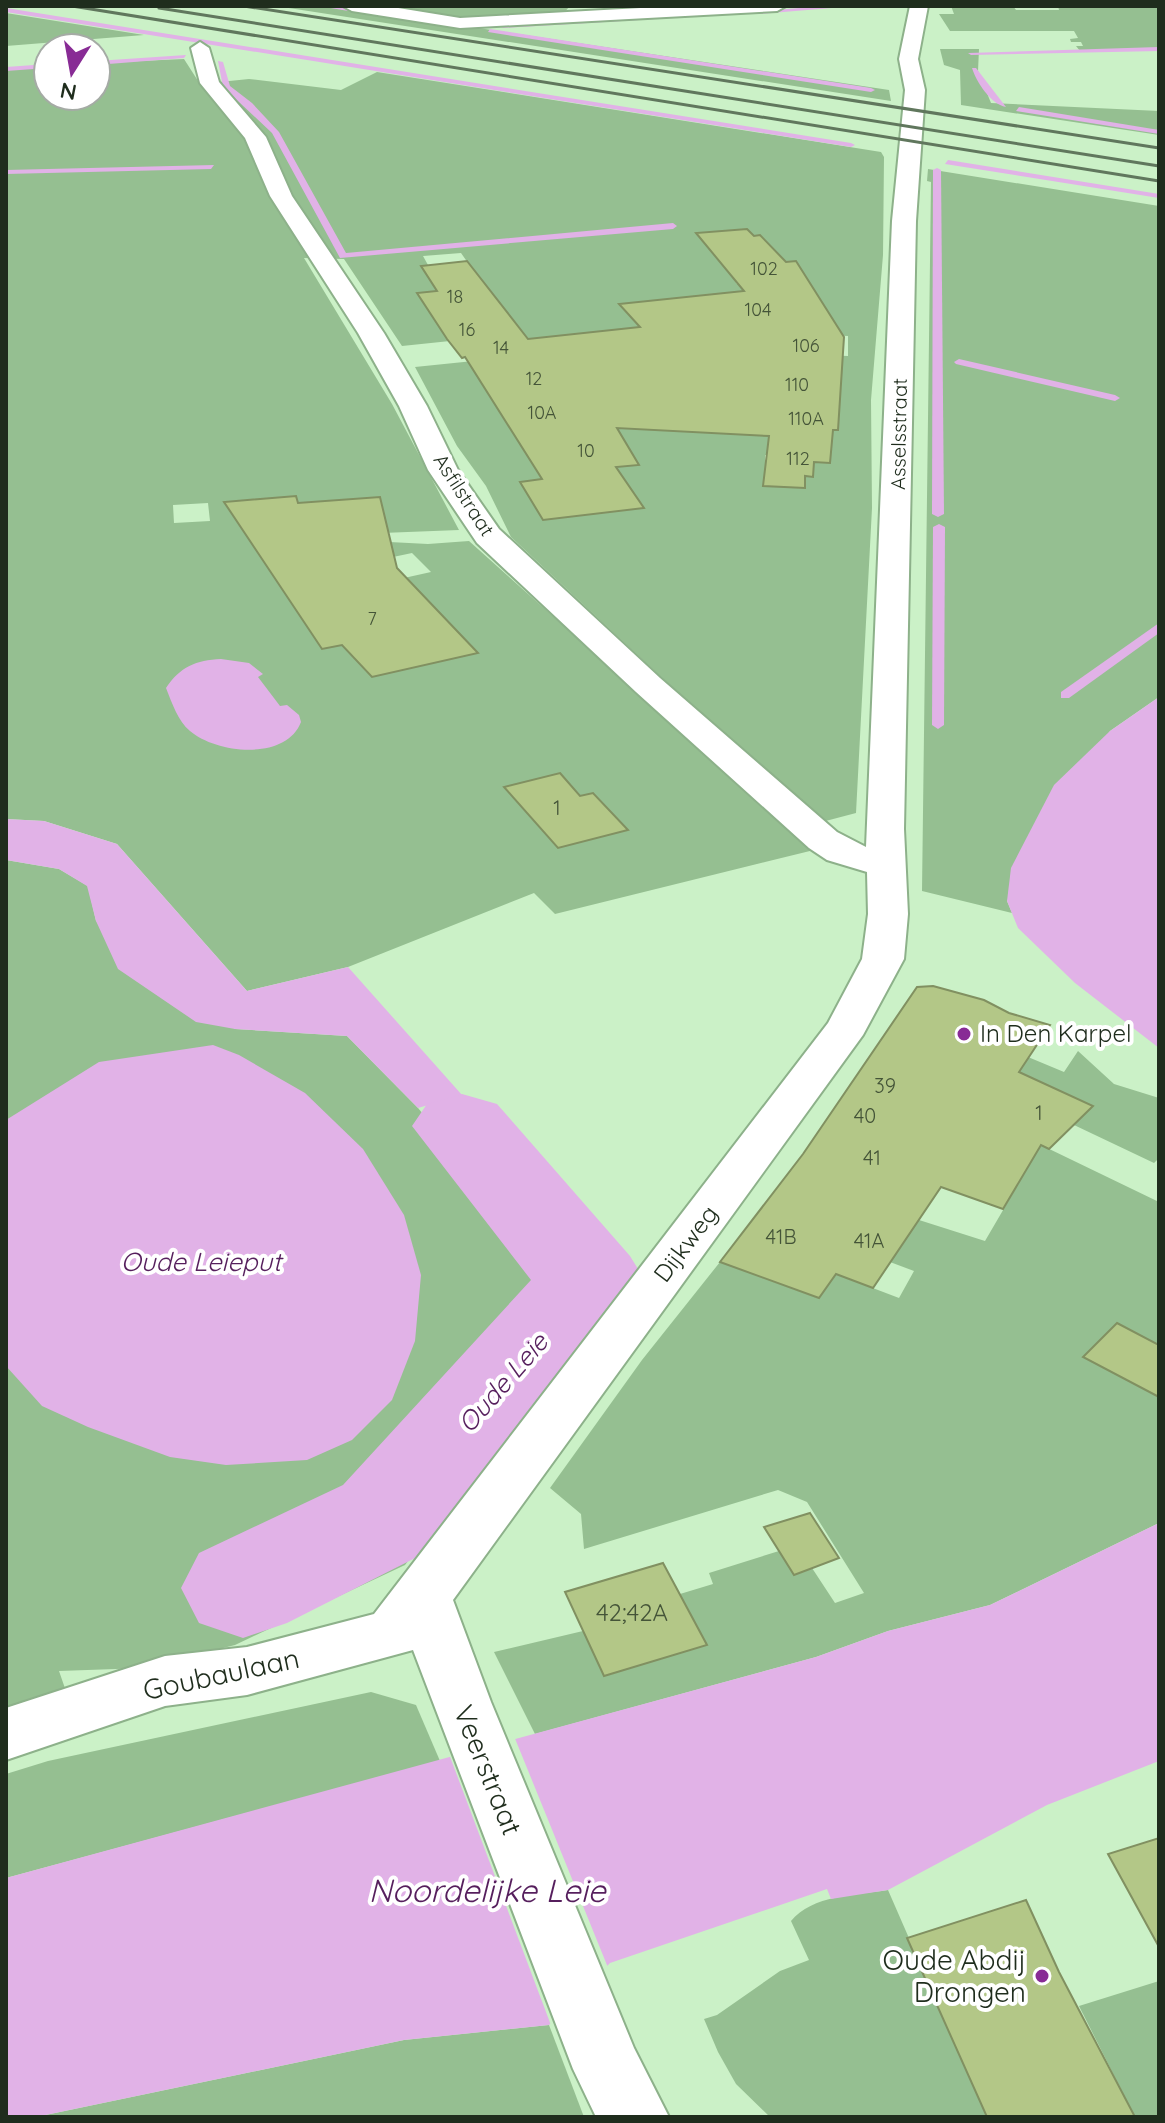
<svg xmlns="http://www.w3.org/2000/svg" width="1165" height="2123" font-family="Quicksand,sans-serif">
  <rect width="100%" height="100%" fill="#cbf1c7"/>
  <!-- green -->
  <g fill="#95bf91" fill-rule="evenodd">
    <path d="M276,6H333L889,90L891,101Z"/>
    <path d="M388,6H569V7L563,14L476,19Z"/>
    <path d="M951,6H1013L1016,10H1059L1058,6H1159V49L1080,51L1076,46H1083L1081,42H1071L1070,39L1078,38L1074,31H950L939,14H954Z"/>
    <path d="M6,13L144,35L6,46Z"/>
    <path d="M940,49H979L978,71L991,103L1159,111V135L961,105L960,70L944,65Z"/>
    <path d="M184,59L200,84L249,79L341,90L377,72L881,152L884,157L883,255L871,400L872,508L856,813L818,823L511,537L486,486L457,446L415,367L553,353L454,347L450,341L402,346L344,259L304,258L392,404L459,530L382,533L351,540L428,544L469,541L814,850L555,914L534,893L348,967L247,991L117,844L44,821L6,819V70L48,66V96H96V63ZM461,253L475,273L429,279L421,266L428,265L423,256ZM775,262H796L807,280L737,284L726,266ZM802,334L848,336V356L762,353ZM765,455L830,463L814,462L813,477L765,475ZM380,497L384,515L308,502ZM208,503L210,521L174,523L173,505ZM412,553L431,572L359,588L341,568Z"/>
    <path d="M928,169L1159,206V697L1110,731L1007,901L1012,913L922,891L931,182L927,181Z"/>
    <path d="M6,860L59,869L88,886L96,921L235,1029L347,1036L418,1108L594,1318L405,1565L235,1645L144,1668L59,1671L68,1697L6,1716Z"/>
    <path d="M1078,1051L1114,1084L1159,1098V1158L1154,1163L1074,1125L1092,1106L1019,1072L1028,1057L1064,1072Z"/>
    <path d="M1041,1145L1159,1202V1523L990,1605L888,1631L816,1657L535,1734L494,1652L583,1631L605,1676L706,1645L680,1594L713,1584L709,1573L779,1551L794,1574L812,1568L835,1603L864,1593L807,1502L778,1490L584,1549L581,1514L550,1488L642,1360L720,1262L818,1298L836,1274L899,1298L914,1271L890,1262L919,1220L985,1241Z"/>
    <path d="M371,1692L416,1705L440,1761L6,1878V1774L48,1761Z"/>
    <path d="M888,1890L987,2117H770L736,2084L718,2052L704,2019L717,2015L780,1971L809,1960L791,1921C812,1895 856,1895 888,1890Z"/>
    <path d="M1159,1981V2117H1135L1079,2006Z"/>
    <path d="M549,2025L584,2117H36L404,2040Z"/>
  </g>
  <!-- water -->
  <g fill="#e1b2e7">
    <path d="M221,659L249,663L263,674L258,677L280,706L287,705L299,715L301,722C286,761 217,754 190,731C178,721 172,703 166,688C180,667 196,660 221,659Z"/>
    <path d="M1159,697V1048L1075,983L1018,928L1007,901L1011,868L1054,785L1110,731Z"/>
    <path d="M6,819L44,821L117,844L247,991L348,967L462,1095L418,1108L347,1036L235,1029L196,1022L118,969L96,921L87,886L59,869L6,860Z"/>
    <path d="M213,1045L239,1055L305,1093L363,1149L404,1215L421,1275L415,1341L392,1400L352,1440L307,1460L226,1465L170,1457L88,1427L42,1406L6,1366V1120L99,1062Z"/>
    <path d="M489,1124L622,1285L594,1318L435,1132Z"/>
    <path d="M1159,1523V1761L1047,1805L888,1890L831,1899L827,1889L610,1963L549,2025L404,2040L36,2117H6V1878L816,1657L888,1631L990,1605Z"/>
  </g>
  <!-- pier -->
  <path fill="#cbf1c7" d="M514,1736L609,1970L552,2028L449,1754Z"/>
  <g fill="none" stroke-linecap="round" stroke-linejoin="round">
    <!-- stream -->
    <g fill="#e1b2e7" fill-rule="evenodd">
      <path d="M319,6H336L375,13L372,15Z"/>
      <path d="M822,6H856L758,14L755,12Z"/>
      <path d="M6,8L851,143L855,145L851,147L6,12Z"/>
      <path d="M687,14L689,17L503,28L500,26Z"/>
      <path d="M490,29L871,88L875,90L871,92L488,32Z"/>
      <path d="M1159,47V51L971,55L968,53Z"/>
      <path d="M186,55L184,58L96,65V61Z"/>
      <path d="M218,61L223,62L230,86L252,103L279,132L346,253L673,223L677,226L673,229L340,258L272,133L223,87Z"/>
      <path d="M48,64V68L6,71V67Z"/>
      <path d="M972,68H976L1006,107C990,104 976,81 972,68Z"/>
      <path d="M1019,107L1159,130V134L1016,111Z"/>
      <path d="M948,160L1159,194V198L945,164Z"/>
      <path d="M214,165L211,169L6,174V170Z"/>
      <path d="M937,168L941,170L944,514L938,517L932,514L933,170Z"/>
      <path d="M959,359L1115,395L1120,398L1115,401L956,364L954,362Z"/>
      <path d="M939,524L945,527L944,725L938,729L932,725L933,527Z"/>
      <path d="M1159,623V633L1069,698H1061V692Z"/>
    </g>
    <!-- river -->
    <path fill="#e1b2e7" fill-rule="evenodd" d="M462,1094L497,1104L630,1256L646,1282L630,1308L429,1551L287,1623L243,1638L199,1623L181,1588L199,1553L343,1485L531,1280L412,1126L427,1104Z"/>
  </g>
  <!-- building -->
  <g fill="#b3c787" stroke="#819061" stroke-width="2">
    <path d="M747,229L754,236L760,235L786,262L796,261L844,337L838,430H833L830,463L814,462L813,477L805,476V488L763,486L769,436L617,428L639,465L616,467L644,508L543,520L520,482L542,479L465,357L462,358L447,339L417,293L437,291L421,266L467,261L528,339L640,327L619,304L744,291L696,233Z"/>
    <path d="M296,496L298,503L380,497L397,568L478,653L372,677L342,645L322,649L224,502Z"/>
    <path d="M560,773L580,796L593,793L628,830L558,848L504,787Z"/>
    <path d="M933,986L984,1000L1009,1013L1050,1025L1019,1072L1093,1106L1049,1149L1041,1145L1003,1209L941,1187L873,1288L836,1274L819,1298L720,1262L803,1154L917,987Z"/>
    <path d="M1117,1323L1159,1345V1397L1083,1357Z"/>
    <path d="M810,1513L839,1558L794,1575L764,1527Z"/>
    <path d="M663,1563L707,1645L604,1676L565,1592Z"/>
    <path d="M1159,1838V1947L1108,1854Z"/>
    <path d="M1026,1900L1059,1972L1135,2117H987L907,1938Z"/>
  </g>
  <g fill="none" stroke-linecap="round" stroke-linejoin="round">
    <defs>
      <g id="street">
        <path d="M343,6H386L460,18L677,6H786L777,11L460,28L352,11Z"/>
        <path d="M910,6H928L918,59L925,90L916,221L904,829L908,914L904,959L863,1035L453,1600L491,1702L634,2048L669,2117H596L573,2069L413,1650L247,1695L165,1706L6,1760V1708L165,1656L247,1647L374,1614L828,1023L862,959L868,914L867,872L827,860L809,848L636,692L477,543L428,470L399,406L358,333L270,196L245,138L200,83L191,48L200,42L209,48L219,82L266,137L292,196L384,333L427,406L458,470L499,529L660,678L837,832L866,847L892,221L905,90L899,59Z"/>
      </g>
    </defs>
    <!-- street casing -->
    <use href="#street" stroke="#8db18a" stroke-width="4"/>
    <!-- street -->
    <use href="#street" fill="#fff" fill-rule="evenodd"/>
    <!-- rail -->
    <g stroke="#60775d" stroke-width="3">
      <path d="M72,6L1159,181"/>
      <path d="M244,6L1159,148"/>
      <path d="M159,8L1159,166"/>
    </g>
  </g>
  <!-- markers -->
  <g fill="#882b95" stroke="#fff" stroke-width="3">
    <circle cx="964" cy="1034" r="8"/>
    <circle cx="1042" cy="1976" r="8"/>
  </g>
  <g text-anchor="middle" stroke-width="8" stroke-linejoin="round" paint-order="stroke">
    <!-- far-number labels -->
    <g font-size="18" fill="#445438">
      <text x="764" y="275">102</text>
      <text x="455" y="303">18</text>
      <text x="758" y="316">104</text>
      <text x="467" y="336">16</text>
      <text x="806" y="352">106</text>
      <text x="501" y="354">14</text>
      <text x="534" y="385">12</text>
      <text x="797" y="391">110</text>
      <text x="542" y="419">10A</text>
      <text x="806" y="425">110A</text>
      <text x="586" y="457">10</text>
      <text x="798" y="465">112</text>
      <text x="372" y="625">7</text>
    </g>
    <!-- far-street labels -->
    <g font-size="20" fill="#1f2d1d" stroke="#fff">
      <text transform="translate(899 434) rotate(-89)" y="7">Asselsstraat</text>
      <text transform="translate(464 495) rotate(57)" y="7">Asfilstraat</text>
    </g>
    <!-- number labels -->
    <g font-size="20" fill="#445438">
      <text x="557" y="815">1</text>
      <text x="885" y="1093">39</text>
      <text x="1039" y="1120">1</text>
      <text x="865" y="1123">40</text>
      <text x="872" y="1165">41</text>
      <text x="781" y="1244">41B</text>
      <text x="869" y="1248">41A</text>
    </g>
    <!-- poi labels -->
    <g font-size="24" fill="#1f2d1d" stroke="#fff" text-anchor="start">
      <text x="980" y="1042">In Den Karpel</text>
    </g>
    <!-- street labels -->
    <g font-size="24" fill="#1f2d1d" stroke="#fff">
      <text transform="translate(686 1244) rotate(-53)" y="8">Dijkweg</text>
    </g>
    <!-- near-number labels -->
    <g font-size="24" fill="#445438">
      <text x="632" y="1621">42;42A</text>
    </g>
    <!-- water labels -->
    <g font-size="26" font-style="italic" fill="#561f5d" stroke="#fff">
      <text x="201" y="1271">Oude Leieput</text>
      <text transform="translate(503 1383) rotate(-49)" y="9">Oude Leie</text>
    </g>
    <!-- near-street labels -->
    <g font-size="28" fill="#1f2d1d" stroke="#fff">
      <text transform="translate(221 1674) rotate(-12)" y="10">Goubaulaan</text>
      <text transform="translate(488 1770) rotate(68)" y="10">Veerstraat</text>
    </g>
    <!-- near-poi labels -->
    <g font-size="28" fill="#1f2d1d" stroke="#fff" text-anchor="end">
      <text x="1026" y="1970">Oude Abdij<tspan x="1026" dy="32">Drongen</tspan></text>
    </g>
    <!-- near-water labels -->
    <g font-size="32" font-style="italic" fill="#561f5d" stroke="#fff">
      <text x="487" y="1902">Noordelijke Leie</text>
    </g>
  </g>
  <!-- border -->
  <rect width="1165" height="2123" fill="none" stroke="#1f2d1d" stroke-width="16"/>
  <!-- north arrow -->
  <g transform="translate(72 72) rotate(191)"><circle r="38" fill="#ffffff" stroke="#a5aba5" stroke-width="2"/>
  <path d="M0-6L14 30L0 20L-14 30Z" fill="#882b95"/>
  <text y="-12" font-size="22" font-weight="bold" text-anchor="middle" fill="#1f2d1d">N</text>
  </g>
</svg>
